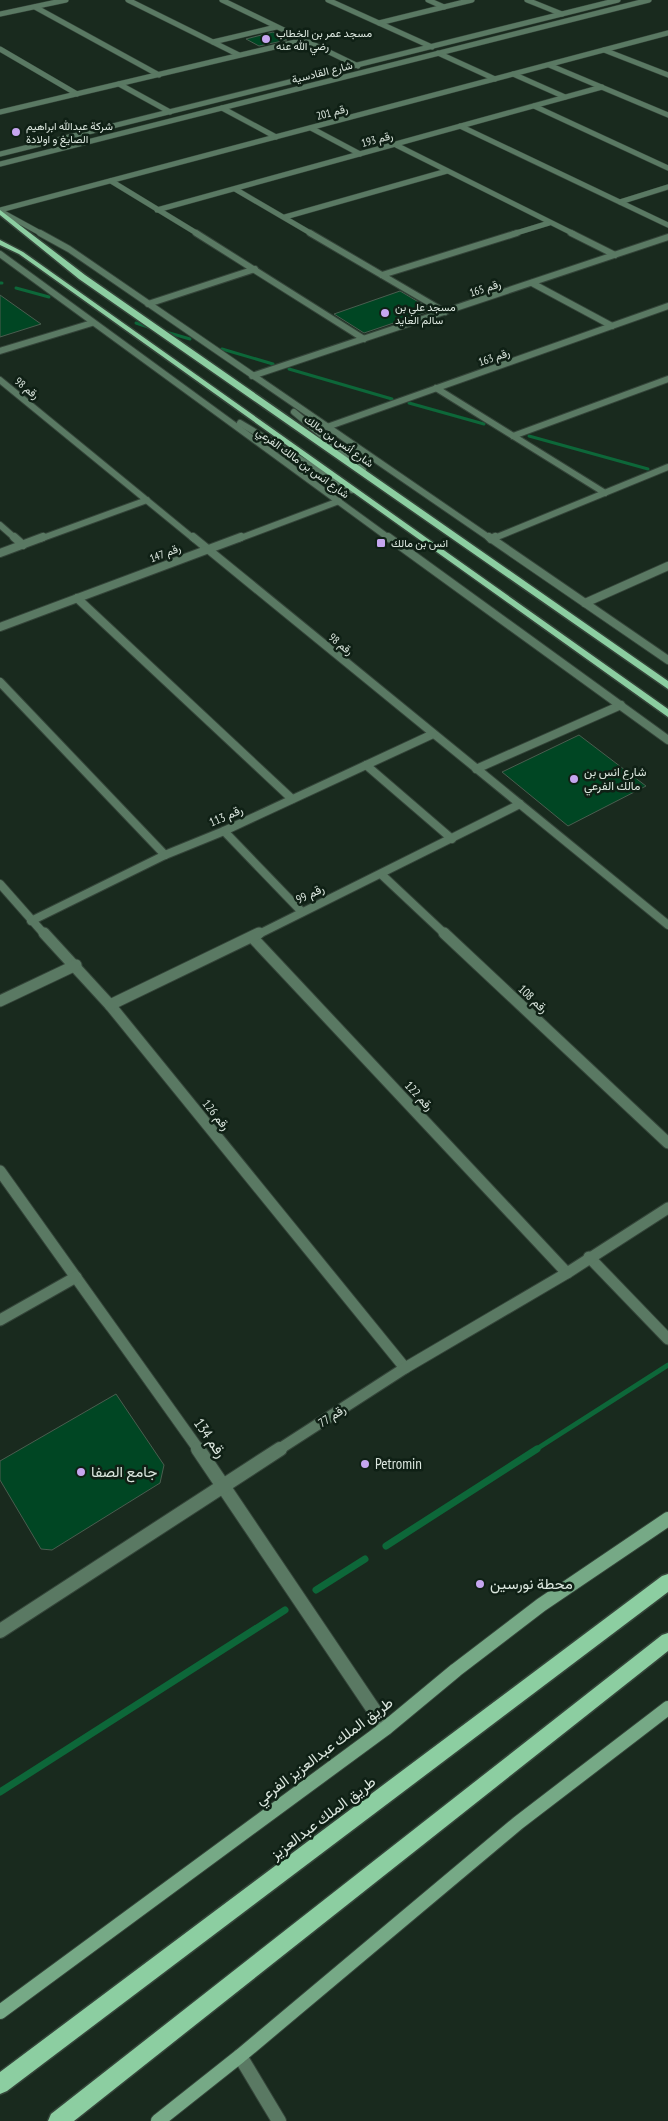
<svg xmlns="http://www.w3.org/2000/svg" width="668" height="2121" font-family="'PT Sans Narrow',Vazirmatn,sans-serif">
  <rect width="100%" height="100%" fill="#192a1e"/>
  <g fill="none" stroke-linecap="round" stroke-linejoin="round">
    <!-- stream-far2 -->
    <g stroke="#0d6739" stroke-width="3">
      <path d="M0,283H2"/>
      <path d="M16,288L49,297"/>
      <path d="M136,323L148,327"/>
      <path d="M166,332L190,339"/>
      <path d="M222,349L273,364"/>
      <path d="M289,369L392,399"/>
      <path d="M409,403L484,424"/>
      <path d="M529,436L648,469"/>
    </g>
    <!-- stream-far1 -->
    <path stroke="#0d6739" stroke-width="5" d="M535,1450L668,1365"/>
    <!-- stream -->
    <g stroke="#0d6739" stroke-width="7">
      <path d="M386,1546L537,1449"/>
      <path d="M316,1590L365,1559"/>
      <path d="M0,1792L285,1610"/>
    </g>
  </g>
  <!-- building -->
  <g fill="#004623" stroke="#4a5d4f">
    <path d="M273,32L287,40L259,46L246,39Z"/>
    <path d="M400,291L432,310L364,333L334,314Z"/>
    <path d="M0,295L41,324L0,337Z"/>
    <path d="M579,735L646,786L568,826L502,772Z"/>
    <path d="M116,1394L164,1465L160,1483L52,1550L41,1549L0,1480V1461Z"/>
  </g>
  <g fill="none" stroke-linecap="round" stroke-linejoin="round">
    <defs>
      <g id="minor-far4">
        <path d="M128,0L239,55"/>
        <path d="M222,0L358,66"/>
        <path d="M328,0L432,47"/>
        <path d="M428,0L444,7"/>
        <path d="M527,0L562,14"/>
        <path d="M35,7L159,75"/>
        <path d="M0,14L66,0"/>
        <path d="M379,23L472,0"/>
        <path d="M213,42L276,27"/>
        <path d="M0,49L77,94"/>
        <path d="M604,50L668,75"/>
        <path d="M438,53L495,79"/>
        <path d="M549,65L668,115"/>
        <path d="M513,74L565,97"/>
        <path d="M119,84L170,112"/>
        <path d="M534,106L668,168"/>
        <path d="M222,108L276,137"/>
        <path d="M0,112L304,40"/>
        <path d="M460,126L668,225"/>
        <path d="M311,128L360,154"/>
        <path d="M396,145L574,234"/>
        <path d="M111,181L198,234"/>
        <path d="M235,189L312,234"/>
        <path d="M620,202L668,187"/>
        <path d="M0,210L668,33"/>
        <path d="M157,210L602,87"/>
        <path d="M285,217L447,171"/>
        <path d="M513,234L549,223"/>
      </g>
      <g id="minor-far3">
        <path d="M196,233L364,339"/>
        <path d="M310,233L445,312"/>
        <path d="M571,233L615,255"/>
        <path d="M382,275L517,233"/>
        <path d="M532,283L612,326"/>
        <path d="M148,304L255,269"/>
        <path d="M0,351L92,323"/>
        <path d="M252,376L668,237"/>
        <path d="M0,380L194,539"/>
        <path d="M436,388L605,493"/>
        <path d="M327,427L668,306"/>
        <path d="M513,436L668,379"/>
        <path d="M0,525L16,539"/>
        <path d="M40,539L147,500"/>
        <path d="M238,539L339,501"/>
        <path d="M492,539L668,467"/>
      </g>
      <g id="minor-far2">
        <path d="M14,537L23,545"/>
        <path d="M193,537L668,925"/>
        <path d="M491,539L495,537"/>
        <path d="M0,553L43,537"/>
        <path d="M77,598L292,799"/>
        <path d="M585,603L668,566"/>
        <path d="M0,627L241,537"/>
        <path d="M0,682L165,855"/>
        <path d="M366,765L452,839"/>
        <path d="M476,769L621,705"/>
        <path d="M224,831L302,912"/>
        <path d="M381,874L446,935"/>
        <path d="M0,884L45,935"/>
        <path d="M31,921L165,855L224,831L433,734"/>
        <path d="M257,935L520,804"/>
      </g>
      <g id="minor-far1">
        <path d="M44,933L110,1005L405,1368"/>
        <path d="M444,933L668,1143"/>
        <path d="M252,937L567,1273"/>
        <path d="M0,1001L76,965"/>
        <path d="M110,1005L259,933"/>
        <path d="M0,1171L199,1450"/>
        <path d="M589,1257L668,1339"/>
        <path d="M0,1320L76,1277"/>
        <path d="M278,1450L405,1368L567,1273L668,1208"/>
      </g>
      <g id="minor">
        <path d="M198,1449L386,1728"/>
        <path d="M0,1631L280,1449"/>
        <path d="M240,2056L279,2121"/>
      </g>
      <g id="tertiary-far2">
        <path d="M0,154L618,0"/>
        <path d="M0,164L649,0"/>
        <path d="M0,211L42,234"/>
      </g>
      <g id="tertiary-far1">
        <path d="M40,233L69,249L491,539"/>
        <path d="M0,254L390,539"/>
        <path d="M294,412L363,470"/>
        <path d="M240,423L352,490"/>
      </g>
      <g id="tertiary">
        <path d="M388,537L668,740"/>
        <path d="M489,537L668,660"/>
      </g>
      <g id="secondary">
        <path d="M0,2012L386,1728L456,1670L541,1605L668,1519"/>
        <path d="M158,2121L240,2056L518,1823L668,1708"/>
      </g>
      <g id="primary">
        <path d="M0,210L85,275L668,681V689L79,279L0,215Z"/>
        <path d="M0,240L23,252L668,709V717L19,254L0,245Z"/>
        <path d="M668,1574V1592L7,2091L0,2094V2072L662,1576Z"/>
        <path d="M668,1633V1651L74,2121H48L51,2114L662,1635Z"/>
      </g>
    </defs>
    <!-- minor-far4 casing -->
    <use href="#minor-far4" stroke="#344439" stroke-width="6"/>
    <!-- minor-far3 casing -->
    <use href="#minor-far3" stroke="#344439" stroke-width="8"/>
    <!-- minor-far2 casing -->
    <use href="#minor-far2" stroke="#344439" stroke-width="10"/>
    <!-- minor-far1 casing -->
    <use href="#minor-far1" stroke="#344439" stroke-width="13"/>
    <!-- minor casing -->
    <use href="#minor" stroke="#344439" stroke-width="16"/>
    <!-- tertiary-far2 casing -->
    <use href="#tertiary-far2" stroke="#344439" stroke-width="6"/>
    <!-- tertiary-far1 casing -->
    <use href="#tertiary-far1" stroke="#344439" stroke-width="8"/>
    <!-- tertiary casing -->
    <use href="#tertiary" stroke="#344439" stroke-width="10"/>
    <!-- secondary casing -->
    <use href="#secondary" stroke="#344439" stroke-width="16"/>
    <!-- primary casing -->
    <use href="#primary" stroke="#344439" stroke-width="3"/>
    <!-- minor-far4 -->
    <use href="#minor-far4" stroke="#5a7963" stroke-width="5"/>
    <!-- minor-far3 -->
    <use href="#minor-far3" stroke="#5a7963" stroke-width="6"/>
    <!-- minor-far2 -->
    <use href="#minor-far2" stroke="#5a7963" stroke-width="8"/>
    <!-- minor-far1 -->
    <use href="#minor-far1" stroke="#5a7963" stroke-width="11"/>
    <!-- minor -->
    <use href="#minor" stroke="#5a7963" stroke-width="14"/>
    <!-- tertiary-far2 -->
    <use href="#tertiary-far2" stroke="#5a7963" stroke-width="5"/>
    <!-- tertiary-far1 -->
    <use href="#tertiary-far1" stroke="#5a7963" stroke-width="6"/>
    <!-- tertiary -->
    <use href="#tertiary" stroke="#5a7963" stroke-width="8"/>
    <!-- secondary -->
    <use href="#secondary" stroke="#76a986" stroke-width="14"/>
    <!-- primary -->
    <use href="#primary" fill="#8ccea1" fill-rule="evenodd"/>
  </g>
  <!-- markers -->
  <g fill="#c6a6f0" stroke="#0f2015" stroke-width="2">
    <circle cx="266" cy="39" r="5"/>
    <circle cx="16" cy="132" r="5"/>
    <circle cx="385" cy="313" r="5"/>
    <rect x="376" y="538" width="10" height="10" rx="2.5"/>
    <circle cx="574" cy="779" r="5"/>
    <circle cx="365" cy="1464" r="5"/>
    <circle cx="81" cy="1472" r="5"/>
    <circle cx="480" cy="1584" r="5"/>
  </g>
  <g text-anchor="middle" stroke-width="5" stroke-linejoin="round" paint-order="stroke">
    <!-- far-poi labels -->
    <g font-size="11" fill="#dce7df" stroke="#0f2015" text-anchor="start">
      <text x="276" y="37">مسجد عمر بن الخطاب<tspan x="276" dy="13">رضي الله عنه</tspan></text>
      <text x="26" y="130">شركة عبدالله ابراهيم<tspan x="26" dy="13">الصايغ و اولادة</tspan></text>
      <text x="395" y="311">مسجد علي بن<tspan x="395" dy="13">سالم العايد</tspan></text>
      <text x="391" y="547">انس بن مالك</text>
    </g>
    <!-- far-street labels -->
    <g font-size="11" fill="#dce7df" stroke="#0f2015">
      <text transform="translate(322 72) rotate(-14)" y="4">شارع القادسية</text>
      <text transform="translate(332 112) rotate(-15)" y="4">رقم 201</text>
      <text transform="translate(377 139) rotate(-15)" y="4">رقم 193</text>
      <text transform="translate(485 288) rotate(-18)" y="4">رقم 165</text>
      <text transform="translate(494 357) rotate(-19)" y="4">رقم 163</text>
      <text transform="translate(27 388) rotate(39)" y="4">رقم 98</text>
      <text transform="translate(339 441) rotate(35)" y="4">شارع أنس بن مالك</text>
      <text transform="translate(303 463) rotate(36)" y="4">شارع انس بن مالك الفرعي</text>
      <text transform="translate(165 553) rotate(-21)" y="4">رقم 147</text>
      <text transform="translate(341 644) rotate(39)" y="4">رقم 98</text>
    </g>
    <!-- poi labels -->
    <g font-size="12" fill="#dce7df" stroke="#0f2015" text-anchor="start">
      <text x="584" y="776">شارع انس بن<tspan x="584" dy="14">مالك الفرعي</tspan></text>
    </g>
    <!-- street labels -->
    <g font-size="12" fill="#dce7df" stroke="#0f2015">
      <text transform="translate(226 816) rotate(-24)" y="4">رقم 113</text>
      <text transform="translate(310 894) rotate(-26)" y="4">رقم 99</text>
      <text transform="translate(533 999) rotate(43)" y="4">رقم 108</text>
      <text transform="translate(419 1096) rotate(47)" y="4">رقم 122</text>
      <text transform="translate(216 1115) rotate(51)" y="4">رقم 126</text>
      <text transform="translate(332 1416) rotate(-33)" y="4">رقم 77</text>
    </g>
    <!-- near-street labels -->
    <g font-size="15" fill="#dce7df" stroke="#0f2015">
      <text transform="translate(210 1438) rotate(55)" y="5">رقم 134</text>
      <text transform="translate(324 1751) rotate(-37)" y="5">طريق الملك عبدالعزيز الفرعي</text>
      <text transform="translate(323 1818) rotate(-37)" y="5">طريق الملك عبدالعزيز</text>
    </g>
    <!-- near-poi labels -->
    <g font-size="15" fill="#dce7df" stroke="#0f2015" text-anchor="start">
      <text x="375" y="1469">Petromin</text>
      <text x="91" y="1477">جامع الصفا</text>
      <text x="490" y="1589">محطة نورسين</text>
    </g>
  </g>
</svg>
